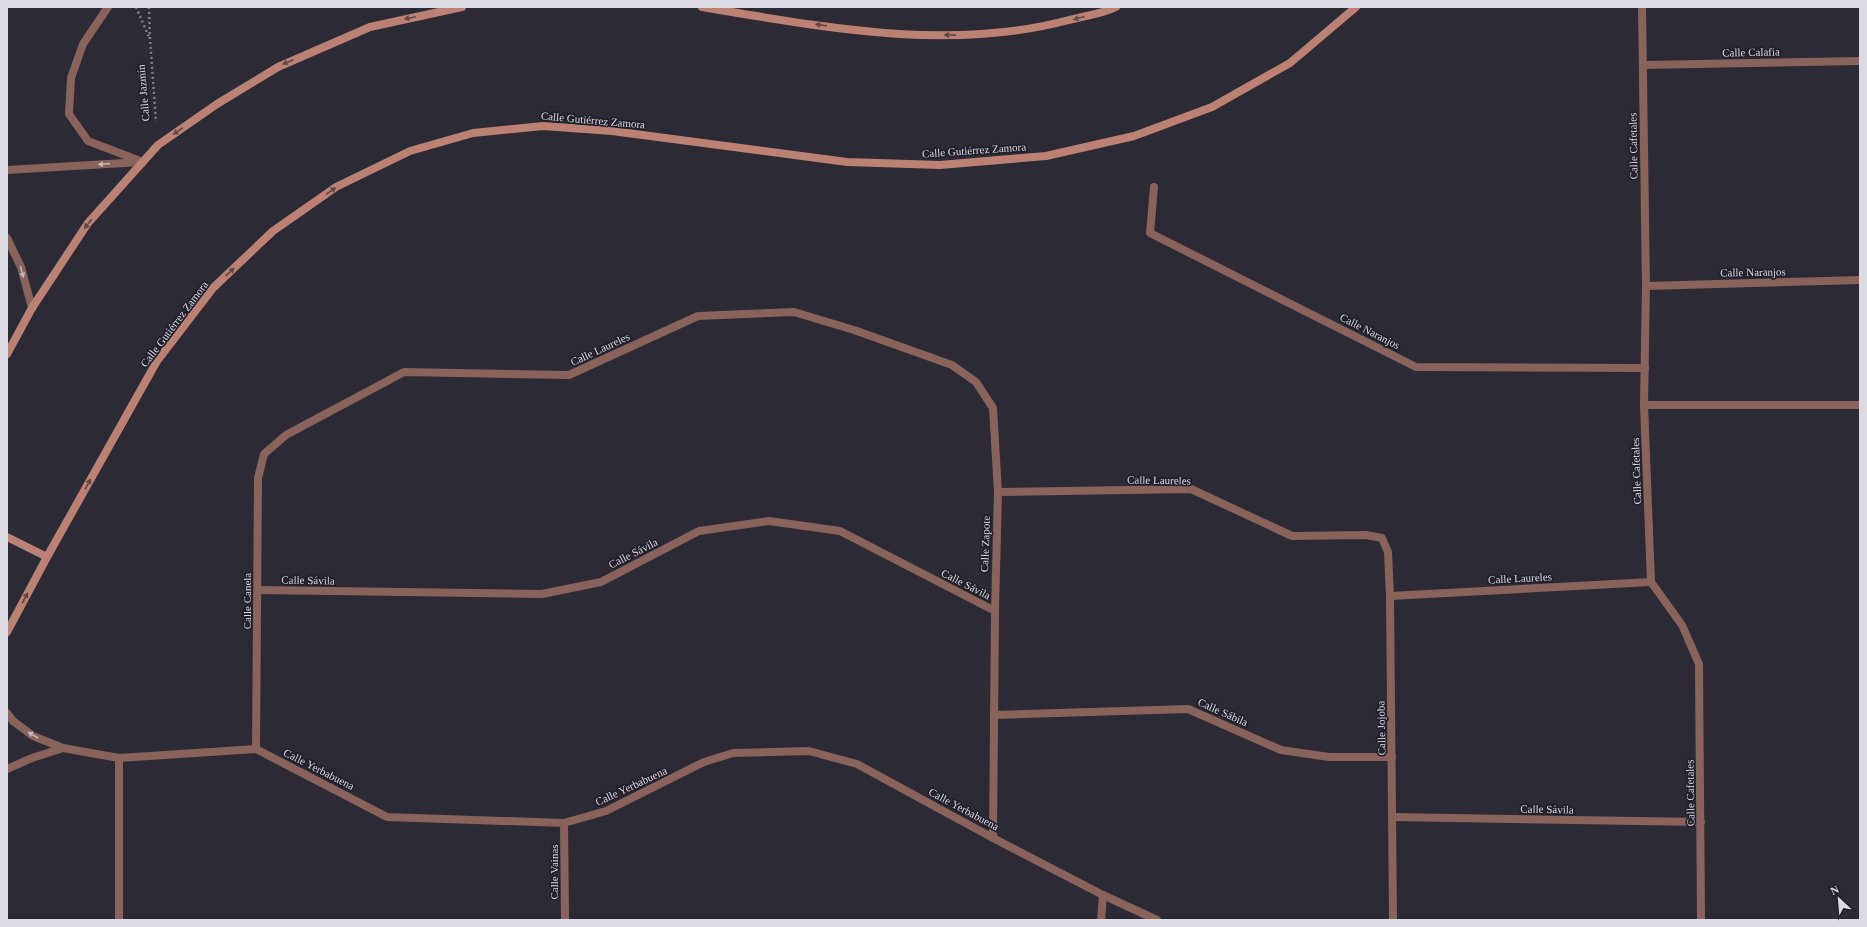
<svg xmlns="http://www.w3.org/2000/svg" width="1867" height="927" font-family="'Times New Roman',serif">
  <rect width="100%" height="100%" fill="#2b2a35"/>
  <g fill="none" stroke-linecap="round" stroke-linejoin="round">
    <!-- path -->
    <g stroke="#81808a" stroke-width="2.5" stroke-dasharray="2 3" stroke-linecap="butt">
      <path d="M136,7L149,37"/>
      <path d="M149,7L150,39L156,122"/>
    </g>
    <!-- street -->
    <g stroke="#87635b" stroke-width="8">
      <path d="M108,7L83,44L71,78L69,114L88,141L143,162"/>
      <path d="M1642,7L1646,286L1644,405L1651,582L1682,625L1699,664L1701,920"/>
      <path d="M1643,65L1860,61"/>
      <path d="M7,170L141,162"/>
      <path d="M1154,187L1150,233L1416,367L1645,368"/>
      <path d="M7,238L21,267L32,308"/>
      <path d="M1646,286L1860,280"/>
      <path d="M1644,405H1860"/>
      <path d="M998,492L1191,489L1292,536L1366,535L1382,538L1388,552L1390,596L1393,920"/>
      <path d="M258,590L542,594L601,582L699,531L769,521L840,531L995,611"/>
      <path d="M1390,596L1651,582"/>
      <path d="M7,713L13,721L33,736L63,748L119,758L256,749L387,817L564,823L606,811L704,762L733,753L809,751L857,764L993,838L1103,895L1157,920"/>
      <path d="M994,715L1188,709L1281,750L1329,757H1392"/>
      <path d="M256,749L258,478L264,454L286,435L404,372L569,375L698,316L794,312L854,330L952,365L976,382L993,408L998,492L995,611L993,838"/>
      <path d="M7,769L32,758L63,748"/>
      <path d="M1392,817L1701,822"/>
      <path d="M564,823L565,920"/>
      <path d="M119,920V758"/>
      <path d="M1101,920L1103,895"/>
    </g>
    <!-- secondary -->
    <g stroke="#bb8175" stroke-width="8">
      <path d="M702,7C823,27 949,52 1069,20C1084,16 1102,14 1116,7"/>
      <path d="M7,354L32,308L88,223L158,145L217,104L278,67L370,27L462,7"/>
      <path d="M7,537L47,557"/>
      <path d="M7,632L47,557L157,361L213,288L273,231L336,187L410,151L473,133L543,126L612,131L847,162L940,165L1046,156L1134,136L1212,107L1290,63L1356,7"/>
    </g>
  </g>
  <!-- one-way arrows -->
  <defs><path id="oneway-solid" d="M-6-.8H1V-3.2L6.5 0L1 3.2V.8H-6Z"/></defs>
  <g fill="#5f4749">
    <use href="#oneway-solid" transform="translate(410 18) rotate(168)"/>
    <use href="#oneway-solid" transform="translate(1079 18) rotate(165)"/>
    <use href="#oneway-solid" transform="translate(821 25) rotate(-172)"/>
    <use href="#oneway-solid" transform="translate(950 35) rotate(-179)"/>
    <use href="#oneway-solid" transform="translate(288 62) rotate(157)"/>
    <use href="#oneway-solid" transform="translate(178 131) rotate(145)"/>
    <use href="#oneway-solid" transform="translate(331 191) rotate(-35)"/>
    <use href="#oneway-solid" transform="translate(88 224) rotate(127)"/>
    <use href="#oneway-solid" transform="translate(230 272) rotate(-43)"/>
    <use href="#oneway-solid" transform="translate(88 484) rotate(-61)"/>
    <use href="#oneway-solid" transform="translate(25 598) rotate(-62)"/>
  </g>
  <g fill="#c2b7ba">
    <use href="#oneway-solid" transform="translate(104 164) rotate(176)"/>
    <use href="#oneway-solid" transform="translate(22 272) rotate(74)"/>
    <use href="#oneway-solid" transform="translate(33 735) rotate(-150)"/>
  </g>
  <g text-anchor="middle" stroke-width="3.5" stroke-linejoin="round" paint-order="stroke">
    <!-- street labels -->
    <g font-size="11" fill="#dcdbe3" stroke="#21202b">
      <text transform="translate(1751 52) rotate(-1)" y="4">Calle Calafia</text>
      <text transform="translate(143 93) rotate(-95)" y="4">Calle Jazmín</text>
      <text transform="translate(593 120) rotate(5)" y="4">Calle Gutiérrez Zamora</text>
      <text transform="translate(1633 146) rotate(-91)" y="4">Calle Cafetales</text>
      <text transform="translate(974 150) rotate(-4)" y="4">Calle Gutiérrez Zamora</text>
      <text transform="translate(1753 272) rotate(-1)" y="4">Calle Naranjos</text>
      <text transform="translate(174 324) rotate(-53)" y="4">Calle Gutiérrez Zamora</text>
      <text transform="translate(1370 331) rotate(27)" y="4">Calle Naranjos</text>
      <text transform="translate(600 349) rotate(-25)" y="4">Calle Laureles</text>
      <text transform="translate(1636 471) rotate(-92)" y="4">Calle Cafetales</text>
      <text transform="translate(1159 480) rotate(1)" y="4">Calle Laureles</text>
      <text transform="translate(985 544) rotate(-88)" y="4">Calle Zapote</text>
      <text transform="translate(633 553) rotate(-27)" y="4">Calle Sávila</text>
      <text transform="translate(1520 578) rotate(-3)" y="4">Calle Laureles</text>
      <text transform="translate(308 580) rotate(1)" y="4">Calle Sávila</text>
      <text transform="translate(966 584) rotate(27)" y="4">Calle Sávila</text>
      <text transform="translate(247 601) rotate(-90)" y="4">Calle Canela</text>
      <text transform="translate(1223 712) rotate(24)" y="4">Calle Sábila</text>
      <text transform="translate(1381 728) rotate(-91)" y="4">Calle Jojoba</text>
      <text transform="translate(319 769) rotate(27)" y="4">Calle Yerbabuena</text>
      <text transform="translate(631 786) rotate(-25)" y="4">Calle Yerbabuena</text>
      <text transform="translate(1690 793) rotate(-91)" y="4">Calle Cafetales</text>
      <text transform="translate(964 809) rotate(28)" y="4">Calle Yerbabuena</text>
      <text transform="translate(1547 809) rotate(1)" y="4">Calle Sávila</text>
      <text transform="translate(554 872) rotate(-90)" y="4">Calle Vainas</text>
    </g>
  </g>
  <!-- border -->
  <rect width="1867" height="927" fill="none" stroke="#dcdbe3" stroke-width="16"/>
  <!-- north arrow -->
  <g transform="translate(1839 899) rotate(334)" stroke="#21202b" stroke-width="3" paint-order="stroke">
  <path d="M0-3L7 15L0 10L-7 15Z" fill="#dcdbe3"/>
  <text y="-6" font-size="11" font-weight="bold" text-anchor="middle" fill="#dcdbe3">N</text>
  </g>
</svg>
